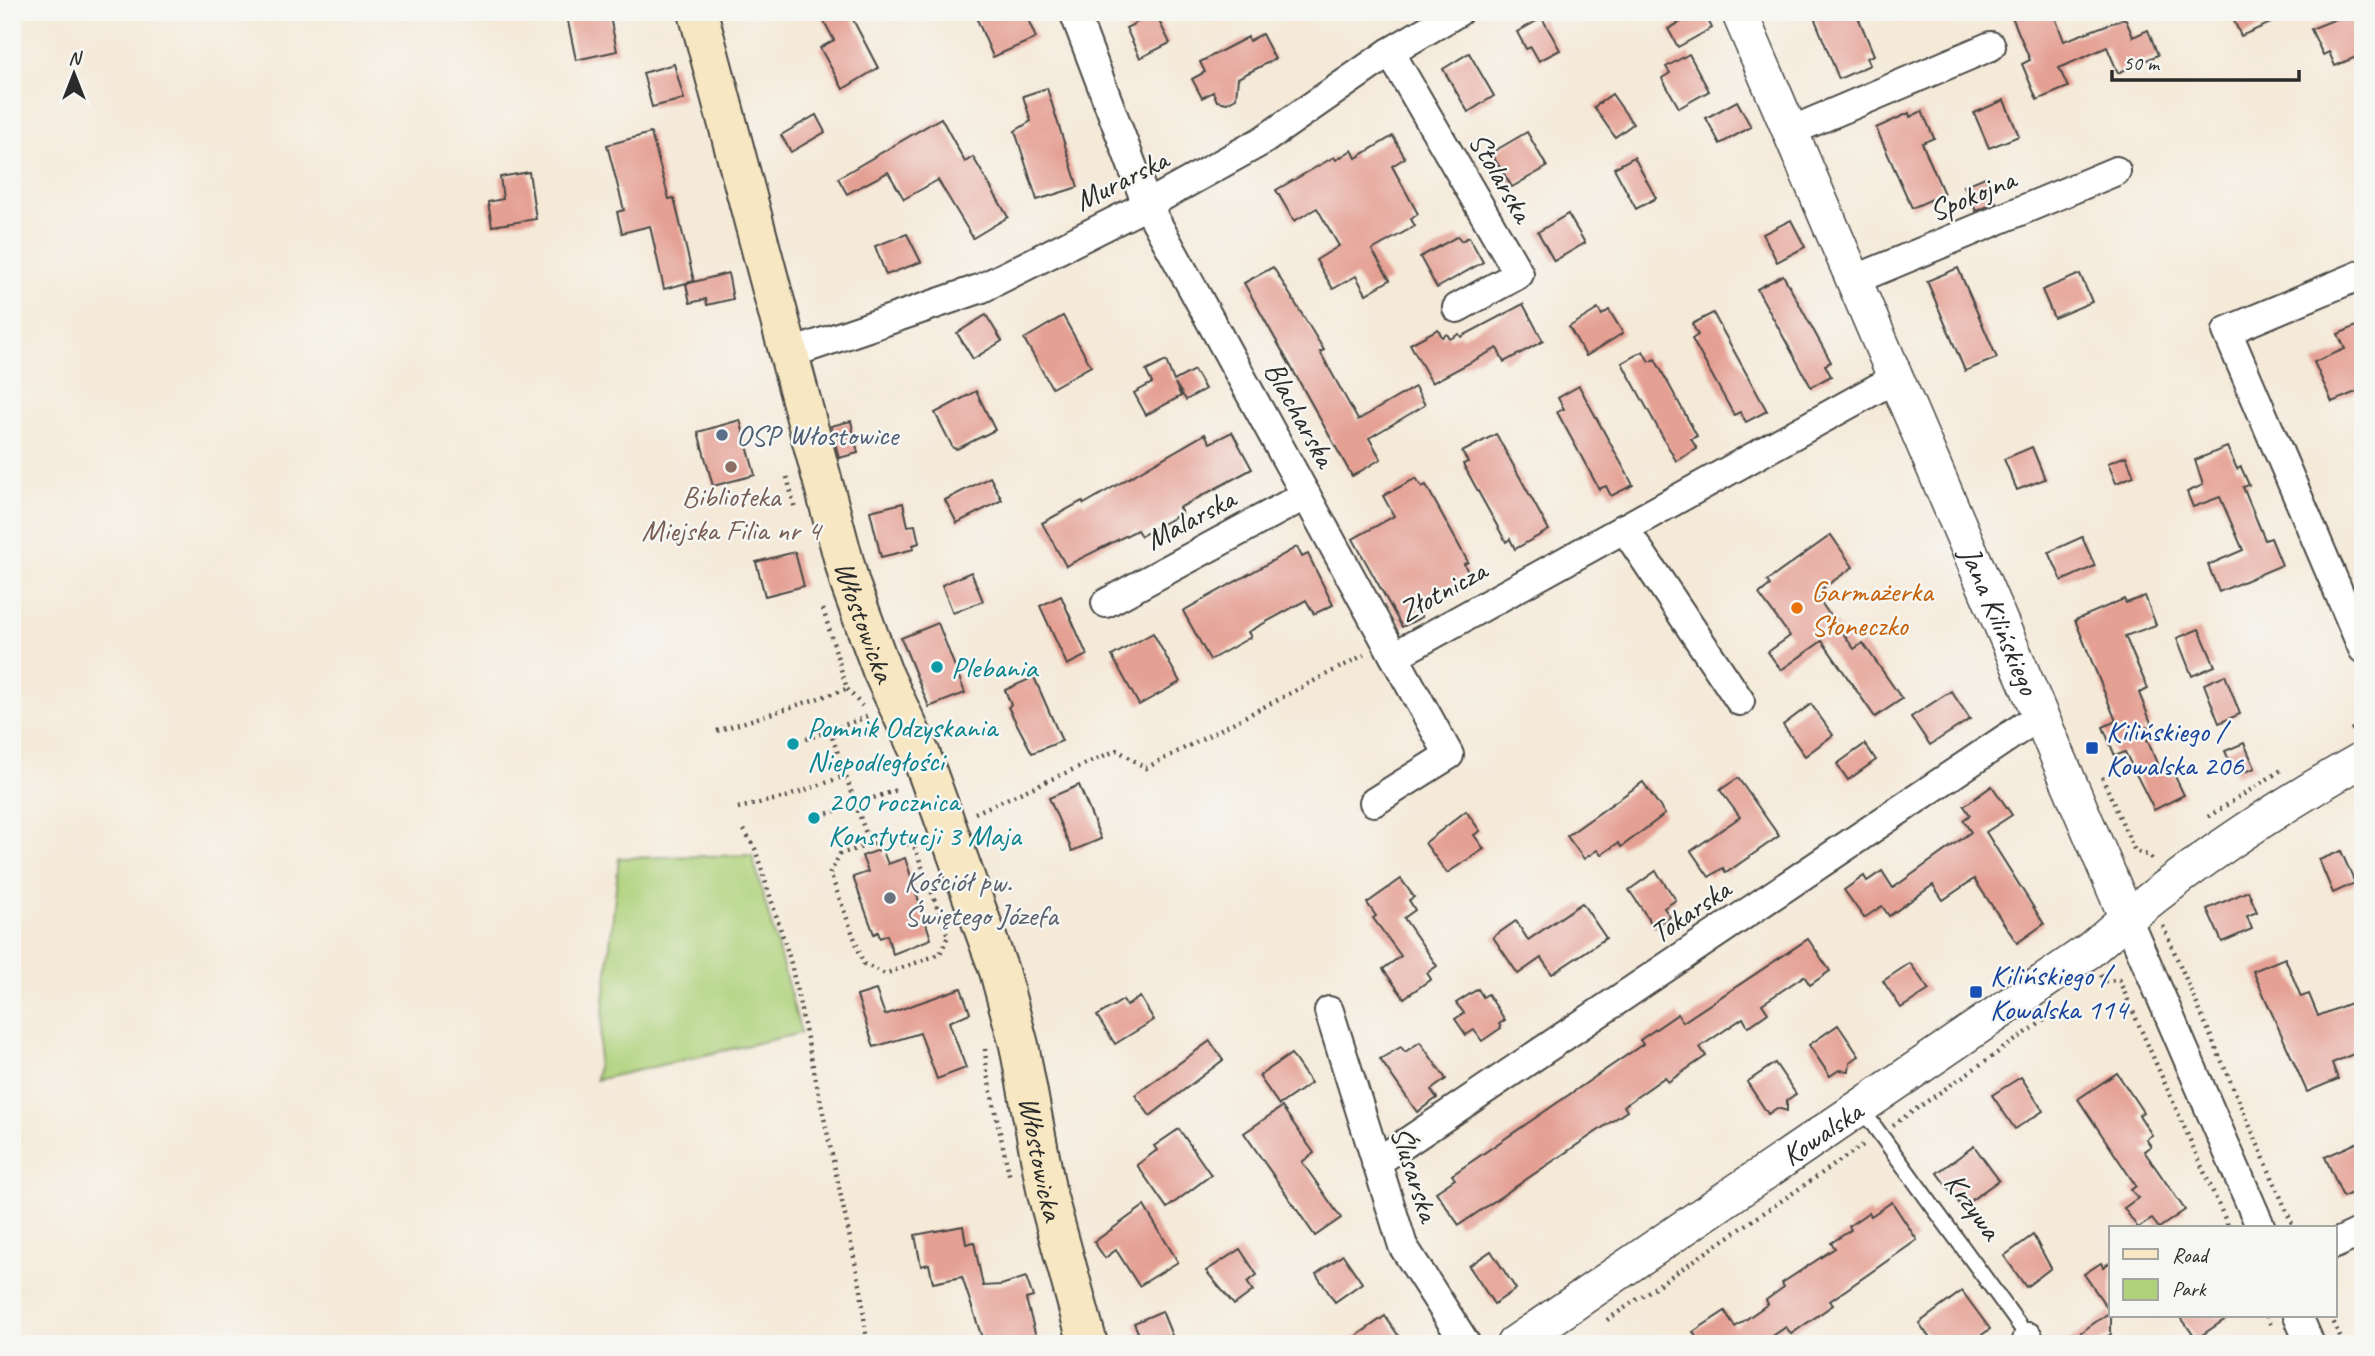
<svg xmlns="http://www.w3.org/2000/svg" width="2375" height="1356" font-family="Caveat,sans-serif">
  <rect width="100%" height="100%" fill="#f6f6f2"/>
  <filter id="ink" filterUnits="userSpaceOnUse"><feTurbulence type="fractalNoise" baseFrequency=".0143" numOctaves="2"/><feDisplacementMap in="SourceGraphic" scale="14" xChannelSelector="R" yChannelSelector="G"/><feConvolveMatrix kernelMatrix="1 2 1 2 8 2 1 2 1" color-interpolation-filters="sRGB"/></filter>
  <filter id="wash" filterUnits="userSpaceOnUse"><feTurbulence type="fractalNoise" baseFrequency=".00686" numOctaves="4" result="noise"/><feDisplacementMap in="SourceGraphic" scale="28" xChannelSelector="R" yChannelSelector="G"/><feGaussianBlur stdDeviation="1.57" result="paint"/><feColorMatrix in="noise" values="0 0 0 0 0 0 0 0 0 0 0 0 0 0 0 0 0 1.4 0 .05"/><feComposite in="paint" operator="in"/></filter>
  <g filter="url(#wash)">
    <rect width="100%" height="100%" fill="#f5e9d8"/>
    <!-- green -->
    <path fill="#afd17a" stroke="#6d7e52" stroke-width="2" d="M752,855L801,1033L596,1080L619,858Z"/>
    <g id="blocks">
      <!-- building -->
      <g fill="#e5a094">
        <path d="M566,12H609L617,51L576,60Z"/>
        <path d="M819,12H849L878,68L843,89L820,48L834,40Z"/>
        <path d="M974,12H1025L1036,38L993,57Z"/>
        <path d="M1699,12H1704L1712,28L1678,47L1668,29Z"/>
        <path d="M1812,12H1856L1874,55L1867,58L1870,65L1839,79Z"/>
        <path d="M2010,12H2053L2064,41L2125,18L2133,37L2148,30L2158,55L2118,73L2107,47L2059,68L2068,87L2037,100L2022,64L2030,60Z"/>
        <path d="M2230,12H2296L2241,36Z"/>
        <path d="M2353,12L2363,35V54L2335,66L2329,52L2323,55L2311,29Z"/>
        <path d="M1155,13L1170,43L1140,58L1126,28Z"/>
        <path d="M1542,18L1560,50L1539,61L1531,47L1526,49L1517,32Z"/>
        <path d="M1262,34L1275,59L1238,78L1236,98L1227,103L1217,101L1213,92L1202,98L1192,79L1205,72L1200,62L1248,37L1249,41Z"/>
        <path d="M1469,53L1494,96L1468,112L1443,69Z"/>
        <path d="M1689,54L1709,91L1679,108L1662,78L1670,73L1666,67Z"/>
        <path d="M674,64L684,99L652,107L643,73Z"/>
        <path d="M1047,88L1078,187L1037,200L1015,131L1031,121L1023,96Z"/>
        <path d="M1612,94L1633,124L1615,137L1594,107Z"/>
        <path d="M2004,100L2019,136L1989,148L1974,113Z"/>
        <path d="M1737,101L1751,127L1720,144L1706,118Z"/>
        <path d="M1922,111L1934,138L1922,143L1944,194L1912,208L1876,128L1909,113L1910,117Z"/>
        <path d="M816,115L825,132L791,152L781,135Z"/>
        <path d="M941,118L965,162L973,157L1008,217L973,238L938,180L904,199L888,172L847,194L838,178Z"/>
        <path d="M1527,132L1547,167L1512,187L1491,153Z"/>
        <path d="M651,133L669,199L674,198L694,281L664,289L650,226L622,233L617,212L624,210L607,145Z"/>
        <path d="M1393,136L1405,158L1392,166L1418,214L1411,219L1415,226L1372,250L1390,280L1366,294L1356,276L1333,289L1316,260L1339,246L1317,208L1294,221L1276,190L1334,157L1336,160L1352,150L1356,158Z"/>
        <path d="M1634,157L1656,198L1636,209L1614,168Z"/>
        <path d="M529,172L536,219L492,226L488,202L503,199L500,177Z"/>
        <path d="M1985,177L1996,203L1976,211L1964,186Z"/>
        <path d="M1568,214L1585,243L1554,261L1538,232Z"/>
        <path d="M1791,220L1805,247L1777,262L1763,234Z"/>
        <path d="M907,234L921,262L886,275L875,246Z"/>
        <path d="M1458,236L1461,241L1469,237L1483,262L1437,288L1420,257Z"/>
        <path d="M1273,267L1324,350L1320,352L1358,420L1415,387L1425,405L1369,438L1381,459L1352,476L1244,283Z"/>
        <path d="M1958,268L1997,358L1965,371L1927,281Z"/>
        <path d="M728,273L733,299L707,305L706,299L690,303L686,284Z"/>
        <path d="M2080,274L2092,302L2054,318L2042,290Z"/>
        <path d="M1783,275L1831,362L1825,365L1831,376L1811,387L1757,289Z"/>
        <path d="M1523,304L1543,341L1504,362L1497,348L1432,383L1410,344L1438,329L1442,337L1447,334L1450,339L1459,334L1461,337Z"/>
        <path d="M1598,309L1602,315L1609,310L1623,333L1586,356L1569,327Z"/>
        <path d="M1713,313L1767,411L1746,422L1740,412L1734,415L1692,339L1698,335L1692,324Z"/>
        <path d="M986,315L1002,341L973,359L957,333Z"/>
        <path d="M1063,316L1091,366L1052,388L1024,339Z"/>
        <path d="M2363,323V389L2332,402L2314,362L2345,349L2338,334Z"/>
        <path d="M1643,351L1649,362L1655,359L1697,436L1691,439L1697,449L1676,461L1622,363Z"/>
        <path d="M1166,361L1174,381L1194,370L1205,389L1186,400L1175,383L1181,396L1146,415L1134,393L1152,383L1146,371Z"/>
        <path d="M1579,386L1633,485L1611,496L1606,486L1599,489L1557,412L1564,409L1558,398Z"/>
        <path d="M976,391L995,430L957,449L953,448L935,413Z"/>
        <path d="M740,420L755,475L713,486L698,432Z"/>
        <path d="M851,421L858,453L839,458L831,426Z"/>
        <path d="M1232,432L1252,469L1179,508L1182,513L1141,536L1137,530L1066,566L1042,523L1082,501L1084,504L1205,434L1210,443Z"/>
        <path d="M1496,434L1549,530L1515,549L1510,539L1506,542L1463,464L1468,462L1462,452Z"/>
        <path d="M2032,447L2045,479L2017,490L2004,459Z"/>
        <path d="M2227,447L2237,469L2241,467L2249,485L2243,487L2265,540L2271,538L2282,565L2219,592L2208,565L2243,550L2220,497L2193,507L2187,492L2203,485L2195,460Z"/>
        <path d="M2126,456L2134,476L2116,483L2108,463Z"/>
        <path d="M990,477L1002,500L957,523L945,500Z"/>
        <path d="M1416,478L1422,487L1426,485L1468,562L1464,564L1469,574L1415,604L1422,617L1402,627L1353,539L1394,516L1383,496Z"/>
        <path d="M903,503L908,526L915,525L919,543L913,545L914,549L881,557L870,511Z"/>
        <path d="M1831,535L1853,567L1815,594L1854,649L1863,643L1902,699L1875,717L1822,641L1781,670L1768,652L1790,636L1759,594L1770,585L1767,581Z"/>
        <path d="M2082,537L2095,566L2062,581L2049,552Z"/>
        <path d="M1297,547L1302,557L1308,554L1333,605L1314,614L1306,600L1248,632L1251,637L1210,660L1183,611Z"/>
        <path d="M795,552L804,586L765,596L756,562Z"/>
        <path d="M971,572L983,601L953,613L942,585Z"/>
        <path d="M1061,596L1087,655L1067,665L1040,606Z"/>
        <path d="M2145,596L2156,625L2125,636L2148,689L2139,693L2152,725L2143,729L2160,771L2170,766L2184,795L2154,810L2125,752L2115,756L2103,727L2116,721L2075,620L2124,599L2126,603Z"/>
        <path d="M938,623L965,693L929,707L901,638Z"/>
        <path d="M2199,629L2215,666L2192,676L2177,638Z"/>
        <path d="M1153,633L1180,682L1139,705L1112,656Z"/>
        <path d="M2225,675L2240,714L2219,723L2204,684Z"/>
        <path d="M1034,677L1062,741L1032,753L1008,707L1011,705L1005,690Z"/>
        <path d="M1951,691L1970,719L1930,745L1911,717Z"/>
        <path d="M1811,704L1833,735L1805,756L1783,725Z"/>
        <path d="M2244,743L2255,768L2236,776L2225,751Z"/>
        <path d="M1865,744L1876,760L1848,780L1837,764Z"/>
        <path d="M1738,778L1779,836L1726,873L1723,868L1709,877L1691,851L1740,817L1720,790Z"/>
        <path d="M1643,782L1665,814L1621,847L1618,843L1601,855L1597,850L1584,859L1567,836Z"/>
        <path d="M1079,785L1101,839L1072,851L1049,798Z"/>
        <path d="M1992,786L2012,815L1986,832L2044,924L2017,943L1974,879L1943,900L1933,885L1889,916L1882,906L1864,918L1844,890L1864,876L1867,881L1882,871L1893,888L1971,832L1963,820L1970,815L1964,806Z"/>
        <path d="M1466,811L1480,831L1474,835L1484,849L1447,873L1425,843Z"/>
        <path d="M882,849L888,864L905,858L931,939L893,954L887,935L880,938L878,932L874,934L853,877L868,872L862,856Z"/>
        <path d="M2341,851L2355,883L2333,893L2319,860Z"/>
        <path d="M1656,871L1676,900L1664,908L1670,917L1654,927L1629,890Z"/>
        <path d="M1401,879L1414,897L1409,900L1415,910L1404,918L1437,966L1427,973L1431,979L1404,998L1383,969L1401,956L1373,918L1376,916L1367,903Z"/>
        <path d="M2248,891L2257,912L2247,916L2252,929L2222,942L2207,909Z"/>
        <path d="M1582,903L1606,938L1552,974L1541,958L1518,974L1493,937L1516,921L1528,940Z"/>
        <path d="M1808,939L1830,971L1810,985L1804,976L1762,1004L1768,1013L1748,1027L1743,1018L1700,1047L1706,1056L1668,1082L1665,1077L1624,1106L1627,1111L1459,1225L1436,1192L1455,1179L1452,1175L1643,1044L1640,1040L1678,1014L1683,1022Z"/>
        <path d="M2285,958L2301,997L2309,994L2318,1016L2363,998V1050L2332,1063L2338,1079L2307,1092L2253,971Z"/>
        <path d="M1910,963L1929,990L1901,1008L1883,981Z"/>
        <path d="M961,988L970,1013L949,1022L966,1068L937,1079L920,1033L874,1047L857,996L876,990L885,1015Z"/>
        <path d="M1478,989L1483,997L1488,994L1505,1020L1499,1024L1501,1028L1482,1041L1474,1030L1466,1035L1455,1019L1464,1013L1456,1003Z"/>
        <path d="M1140,997L1154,1020L1115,1044L1097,1016L1123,1000L1126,1006Z"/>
        <path d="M1838,1025L1859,1056L1850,1062L1849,1071L1839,1070L1830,1076L1809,1045Z"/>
        <path d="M1210,1041L1223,1060L1150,1116L1135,1095Z"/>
        <path d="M1420,1042L1446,1079L1431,1090L1437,1098L1417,1112L1380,1059L1401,1047L1405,1052Z"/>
        <path d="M1291,1054L1311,1083L1279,1105L1259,1076Z"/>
        <path d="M1775,1063L1796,1094L1787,1100V1111L1777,1108L1768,1114L1747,1082Z"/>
        <path d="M2117,1073L2143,1112L2139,1115L2152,1135L2146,1139L2151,1146L2144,1151L2185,1210L2159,1228L2152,1219L2138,1228L2124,1208L2138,1198L2131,1190L2136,1186L2078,1099Z"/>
        <path d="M2021,1077L2043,1111L2015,1129L1992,1095Z"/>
        <path d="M1282,1107L1314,1153L1302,1162L1341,1218L1315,1236L1244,1133Z"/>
        <path d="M1179,1129L1211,1175L1167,1208L1137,1165L1157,1150L1154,1146Z"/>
        <path d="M2363,1140V1188L2343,1197L2325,1157Z"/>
        <path d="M1974,1146L1999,1180L1962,1207L1937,1173Z"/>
        <path d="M1892,1202L1917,1240L1830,1301L1833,1305L1791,1334L1786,1327L1761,1344H1701L1693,1332L1725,1311L1735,1327L1768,1304L1766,1300L1784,1287L1782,1283L1835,1248L1831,1243L1851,1230L1849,1226L1869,1212L1871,1216Z"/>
        <path d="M1144,1206L1178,1262L1139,1286L1116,1250L1105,1258L1094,1242Z"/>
        <path d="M963,1226L966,1244L974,1242L983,1286L1001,1285L1026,1277L1033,1297L1026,1299L1038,1344H984L962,1277L933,1283L929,1264L921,1266L915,1235Z"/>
        <path d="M2033,1235L2051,1268L2026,1287L2004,1256Z"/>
        <path d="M1240,1249L1257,1275L1247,1282L1253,1291L1234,1305L1206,1271Z"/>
        <path d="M1491,1251L1516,1289L1494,1304L1469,1266Z"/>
        <path d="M1343,1255L1362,1283L1335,1302L1316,1274Z"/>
        <path d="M2111,1262V1334L2097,1344H2064L2110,1312L2084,1274L2101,1263L2103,1267Z"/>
        <path d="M1962,1291L1990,1329L1969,1344H1934L1919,1323Z"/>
        <path d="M1162,1311L1173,1338L1160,1344H1143L1134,1323Z"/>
        <path d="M1385,1316L1404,1344H1345Z"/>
        <path d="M2180,1316H2230L2196,1339Z"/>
      </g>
    </g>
  </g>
  <g filter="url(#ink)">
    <use href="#blocks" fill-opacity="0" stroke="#494845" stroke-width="2"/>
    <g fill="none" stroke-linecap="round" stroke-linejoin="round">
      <defs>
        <path id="service" d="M1861,1108L2028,1337"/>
        <g id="minor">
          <path d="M1074,12L1147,205L1394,656"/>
          <path d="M1390,52L1519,274L1457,308"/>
          <path d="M1791,131L1991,46"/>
          <path d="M2363,274L2227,331L2363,649"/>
          <path d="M1854,280L2116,171"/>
          <path d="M789,354L982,288L1147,205L1262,141L1390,52L1458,12"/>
          <path d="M1624,528L1740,701"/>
          <path d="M1106,603L1306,495"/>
          <path d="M1374,802L1449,755L1394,656L1896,378"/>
          <path d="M2127,918L2261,1228"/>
          <path d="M1329,1011L1403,1246L1466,1344"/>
          <path d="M1376,1163L2042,714"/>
          <path d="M2335,1244L2363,1231"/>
          <path d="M2298,1316L2310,1344"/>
          <path d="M2026,1344L2028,1337"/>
        </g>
        <g id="tertiary">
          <path id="s1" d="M1739,12L2127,918"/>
          <path id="s2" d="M1514,1344L2090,950C2174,875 2266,814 2363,759"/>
        </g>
        <g id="secondary">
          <path id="s3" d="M698,12L850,584L882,671L921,755L999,971L1019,1045L1047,1194L1088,1344"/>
        </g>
      </defs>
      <!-- service casing -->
      <use href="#service" stroke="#494845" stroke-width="18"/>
      <!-- minor casing -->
      <use href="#minor" stroke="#494845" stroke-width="32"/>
      <!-- tertiary casing -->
      <use href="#tertiary" stroke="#494845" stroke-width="38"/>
      <!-- secondary casing -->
      <use href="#secondary" stroke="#494845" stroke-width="42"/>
      <!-- path -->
      <g stroke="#494845" stroke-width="4.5" stroke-dasharray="2 5" stroke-linecap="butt">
        <path d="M787,477L795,509"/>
        <path d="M823,609L847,689L862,706"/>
        <path d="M2351,730L2363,723"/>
        <path d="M717,731L847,689"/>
        <path d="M830,731L870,845"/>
        <path d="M793,744L869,716"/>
        <path d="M2102,777L2132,845L2135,851L2150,856L2153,862"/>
        <path d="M738,808L786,797L845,776"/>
        <path d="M975,813L1117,750L1146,768L1364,655"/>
        <path d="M2208,817L2283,769"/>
        <path d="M814,818L900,789"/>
        <path d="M744,830L755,849L790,959L861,1290L867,1344"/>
        <path d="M895,837L915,848L948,936L940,954L885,974L864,964L830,873L840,854Z"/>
        <path d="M2163,926L2294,1228"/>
        <path d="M2101,975L2105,981L2119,980L2229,1228"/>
        <path d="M985,1049L987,1074L1010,1178"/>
        <path d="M1893,1125L2056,1012"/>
        <path d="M2267,1316L2272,1328"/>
        <path d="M2331,1316L2343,1344"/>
        <path d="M1607,1320L1866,1143"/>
      </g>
      <!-- service -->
      <use href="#service" stroke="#fff" stroke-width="14"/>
      <!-- minor -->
      <use href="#minor" stroke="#fff" stroke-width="28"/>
      <!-- tertiary -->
      <use href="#tertiary" stroke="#fff" stroke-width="35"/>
      <!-- secondary -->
      <use href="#secondary" stroke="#f7e8c3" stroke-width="38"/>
    </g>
  </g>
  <!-- markers -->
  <circle fill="#5c6f8a" stroke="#f6f6f2" stroke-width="2.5" cx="722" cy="435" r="7"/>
  <circle fill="#8d6e63" stroke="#f6f6f2" stroke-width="2.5" cx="731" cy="467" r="7"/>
  <circle fill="#e8710a" stroke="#f6f6f2" stroke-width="2.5" cx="1797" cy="608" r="7"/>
  <g fill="#0f9aa8" stroke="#f6f6f2" stroke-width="2.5">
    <circle cx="937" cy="667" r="7"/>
    <circle cx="793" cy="744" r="7"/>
    <circle cx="814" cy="818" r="7"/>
  </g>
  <g fill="#1a4fb4" stroke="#f6f6f2" stroke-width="2.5">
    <rect x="2085" y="741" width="14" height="14" rx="3.5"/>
    <rect x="1969" y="985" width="14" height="14" rx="3.5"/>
  </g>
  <circle fill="#6b7280" stroke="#f6f6f2" stroke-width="2.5" cx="890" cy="898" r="7"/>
  <g text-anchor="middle" stroke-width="5" stroke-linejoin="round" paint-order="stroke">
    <!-- street labels -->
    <g font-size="30" fill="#2b2b2b" stroke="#f6f6f2">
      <text transform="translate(1501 177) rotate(60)" y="10">Stolarska</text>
      <text transform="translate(1121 180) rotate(-27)" y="10">Murarska</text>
      <text transform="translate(1972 195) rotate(-23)" y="10">Spokojna</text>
      <text transform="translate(1300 414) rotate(61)" y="10">Blacharska</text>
      <text transform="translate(1190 519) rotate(-28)" y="10">Malarska</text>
      <text transform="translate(1442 591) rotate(-29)" y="10">Złotnicza</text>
      <text dy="10" stroke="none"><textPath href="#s1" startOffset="662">Jana Kilińskiego</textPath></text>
      <text dy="10" stroke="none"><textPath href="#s3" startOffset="632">Włostowicka</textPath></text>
      <text transform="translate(1690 911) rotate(-34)" y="10">Tokarska</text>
      <text dy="10" stroke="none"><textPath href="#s2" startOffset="373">Kowalska</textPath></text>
      <text dy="10" stroke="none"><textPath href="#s3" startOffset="1199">Włostowicka</textPath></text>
      <text transform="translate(1415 1174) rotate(72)" y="10">Ślusarska</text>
      <text transform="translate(1973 1206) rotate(54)" y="10">Krzywa</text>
    </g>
    <!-- service labels -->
    <g font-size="30" fill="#4e5e75" stroke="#f6f6f2" text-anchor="start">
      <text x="736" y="445">OSP Włostowice</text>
    </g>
    <!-- education labels -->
    <g font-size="30" fill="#785e54" stroke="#f6f6f2">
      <text x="731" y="506">Biblioteka<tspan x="731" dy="34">Miejska Filia nr 4</tspan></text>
    </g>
    <!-- food labels -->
    <g font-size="30" fill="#c56008" stroke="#f6f6f2" text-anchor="start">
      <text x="1811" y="601">Garmażerka<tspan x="1811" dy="34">Słoneczko</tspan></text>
    </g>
    <!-- culture labels -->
    <g font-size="30" fill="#0d838f" stroke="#f6f6f2" text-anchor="start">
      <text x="951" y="677">Plebania</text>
      <text x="807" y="737">Pomnik Odzyskania<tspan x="807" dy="34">Niepodległości</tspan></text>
      <text x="828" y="811">200 rocznica<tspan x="828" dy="34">Konstytucji 3 Maja</tspan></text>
    </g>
    <!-- transit labels -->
    <g font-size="30" fill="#164399" stroke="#f6f6f2" text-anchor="start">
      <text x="2106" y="741">Kilińskiego /<tspan x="2106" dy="34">Kowalska 206</tspan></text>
      <text x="1990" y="985">Kilińskiego /<tspan x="1990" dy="34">Kowalska 114</tspan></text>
    </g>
    <!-- worship labels -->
    <g font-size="30" fill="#5b616d" stroke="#f6f6f2" text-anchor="start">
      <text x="904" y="891">Kościół pw.<tspan x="904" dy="34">Świętego Józefa</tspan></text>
    </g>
  </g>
  <!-- margin -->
  <rect width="2375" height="1356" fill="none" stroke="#f6f6f2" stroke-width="42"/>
  <!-- legend -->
  <rect x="2109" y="1226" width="228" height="91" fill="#f6f6f2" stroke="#a5a5a2" stroke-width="2"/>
  <rect x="2123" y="1249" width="35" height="10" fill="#f7e8c3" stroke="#a5a5a2" stroke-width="2"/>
  <text x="2172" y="1262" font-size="21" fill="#2b2b2b">Road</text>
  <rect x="2123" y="1279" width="35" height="21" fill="#afd17a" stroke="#a5a5a2" stroke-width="2"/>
  <text x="2172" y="1296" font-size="21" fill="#2b2b2b">Park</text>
  <!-- north arrow -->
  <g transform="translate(74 74)" stroke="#f6f6f2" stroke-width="5" paint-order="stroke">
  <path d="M0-5L12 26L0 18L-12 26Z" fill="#2b2b2b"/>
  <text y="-10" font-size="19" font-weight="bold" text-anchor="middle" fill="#2b2b2b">N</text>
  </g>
  <!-- scale -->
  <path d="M2112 70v10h187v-10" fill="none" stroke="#2b2b2b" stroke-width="3.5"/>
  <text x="2123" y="70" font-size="21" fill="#2b2b2b" stroke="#f6f6f2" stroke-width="5" paint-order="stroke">50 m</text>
</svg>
